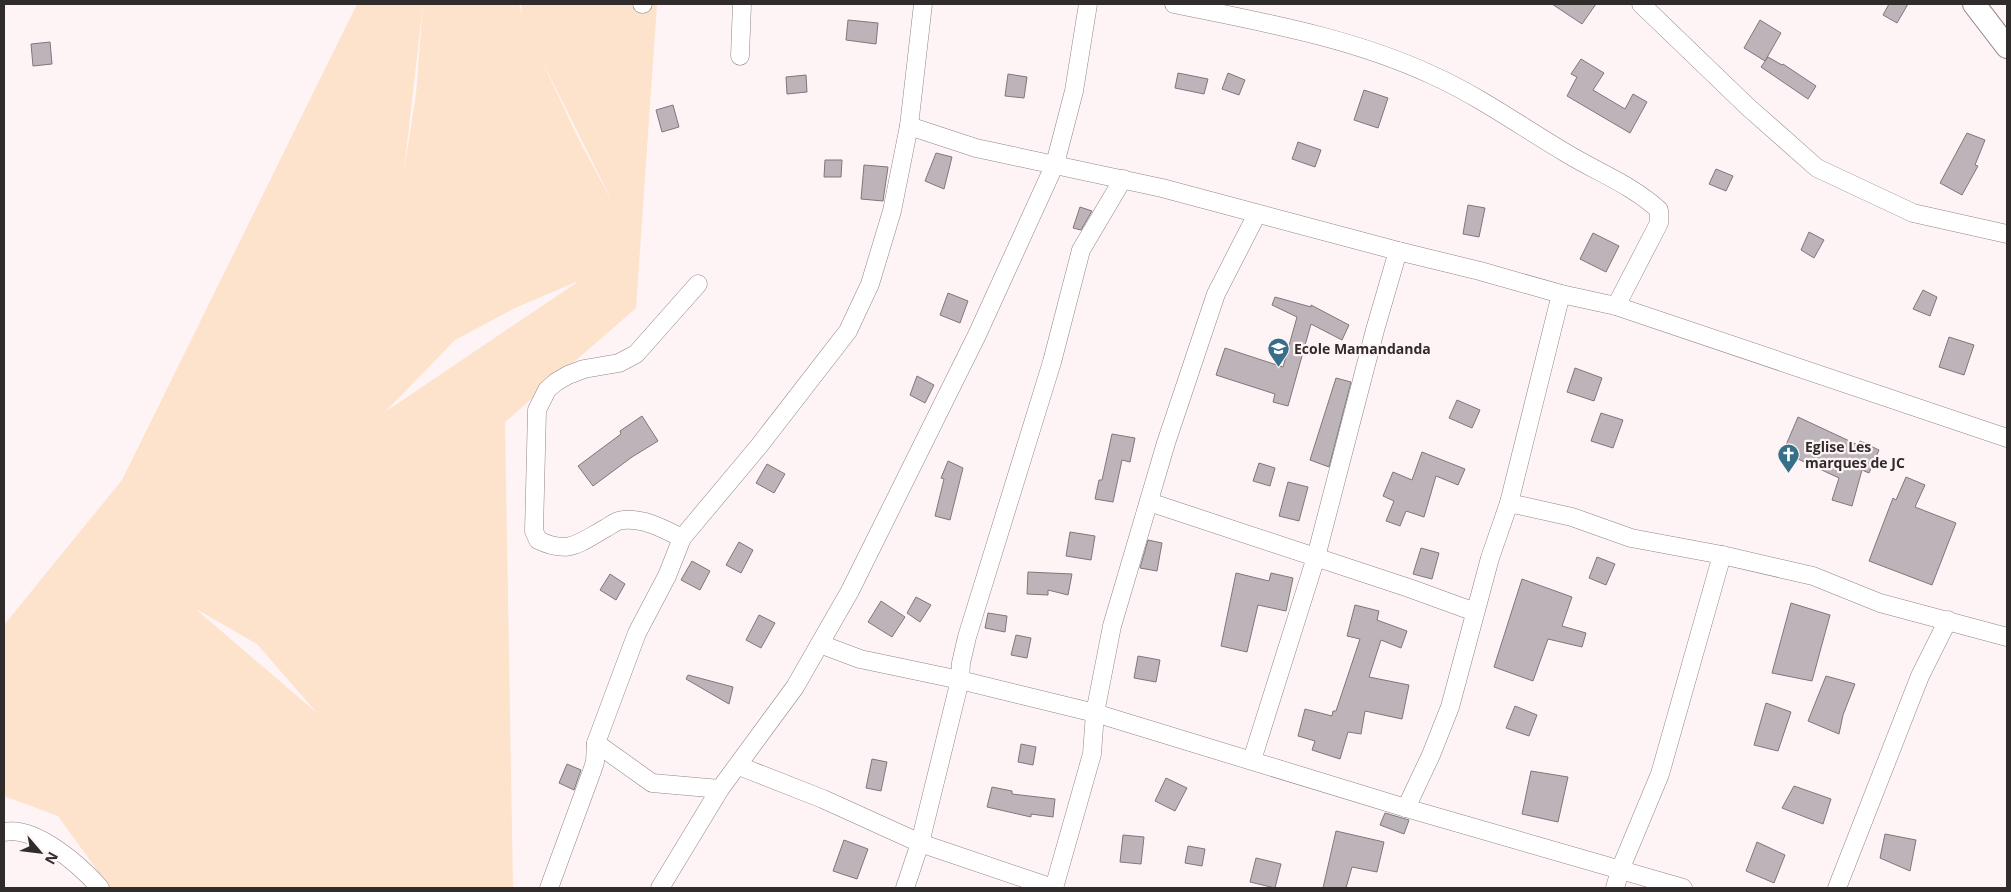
<svg xmlns="http://www.w3.org/2000/svg" width="2011" height="892" font-family="'Open Sans',sans-serif">
  <rect width="100%" height="100%" fill="#fef4f6"/>
  <!-- green -->
  <path fill="#fde2cc" fill-rule="evenodd" d="M357,4H423L404,171L416,94L423,4H519L522,16L521,4H657L636,308L505,422L513,888H110L58,816L4,796V625L122,480ZM540,57L609,195V196L577,136ZM576,282V283L385,412L455,340L515,308ZM198,610L257,644L317,713L198,611Z"/>
  <!-- building -->
  <g fill="#bcb4b9" stroke="#7f777c">
    <path d="M1552,4H1596L1582,24Z"/>
    <path d="M1889,4H1908L1897,23L1883,15Z"/>
    <path d="M848,20L878,23L876,44L846,40Z"/>
    <path d="M1760,20L1781,33L1765,61L1744,48Z"/>
    <path d="M50,42L52,64L33,66L31,44Z"/>
    <path d="M1768,57L1782,65L1783,64L1816,86L1808,99L1761,67Z"/>
    <path d="M1581,59L1604,73L1593,90L1625,109L1633,94L1647,102L1630,133L1567,96L1577,77L1571,74Z"/>
    <path d="M1178,73L1208,79L1204,94L1175,88Z"/>
    <path d="M1228,73L1245,80L1239,95L1222,89Z"/>
    <path d="M1008,74L1027,77L1024,98L1005,96Z"/>
    <path d="M806,75L807,92L787,94L786,77Z"/>
    <path d="M1364,90L1388,98L1378,128L1354,120Z"/>
    <path d="M673,105L679,127L662,132L656,110Z"/>
    <path d="M1967,133L1985,140L1975,165L1978,166L1962,195L1940,183Z"/>
    <path d="M1298,142L1321,150L1315,167L1292,159Z"/>
    <path d="M936,153L952,157L944,189L925,181Z"/>
    <path d="M825,160H842L841,177H824Z"/>
    <path d="M864,165L888,167L883,201L861,199Z"/>
    <path d="M1716,169L1733,176L1726,191L1709,184Z"/>
    <path d="M1468,205L1485,208L1479,237L1463,234Z"/>
    <path d="M1080,207L1092,211L1081,230L1073,228Z"/>
    <path d="M1809,232L1824,240L1814,258L1801,250Z"/>
    <path d="M1593,233L1619,246L1606,272L1580,259Z"/>
    <path d="M1923,290L1937,297L1930,316L1913,309Z"/>
    <path d="M948,293L968,301L960,323L940,315Z"/>
    <path d="M1275,297L1311,307V305L1349,325L1342,340L1311,324L1288,406L1273,402L1275,394L1216,375L1225,348L1283,367L1297,317L1272,305Z"/>
    <path d="M1949,337L1974,345L1964,375L1939,367Z"/>
    <path d="M1575,368L1602,378L1594,401L1567,392Z"/>
    <path d="M917,376L934,385L925,403L910,395Z"/>
    <path d="M1336,378L1351,382L1329,467L1310,460Z"/>
    <path d="M1457,400L1480,410L1472,428L1449,418Z"/>
    <path d="M1601,413L1623,420L1613,448L1591,441Z"/>
    <path d="M642,416L658,441L632,457L593,486L578,466L621,434L620,431Z"/>
    <path d="M1798,417L1858,445L1860,441L1879,450L1869,473L1862,470L1852,506L1832,500L1839,478L1783,452Z"/>
    <path d="M1112,434L1135,438L1130,462L1122,460L1113,502L1095,499L1099,480H1102Z"/>
    <path d="M1422,452L1465,469L1458,485L1436,476L1424,517L1406,511L1400,526L1386,521L1394,501L1383,496L1393,472L1412,480Z"/>
    <path d="M948,461L963,468L950,520L935,516L944,479L941,478Z"/>
    <path d="M1259,463L1275,468L1270,486L1253,481Z"/>
    <path d="M767,464L785,474L774,493L756,483Z"/>
    <path d="M1906,477L1925,485L1915,507L1956,523L1932,585L1869,561L1893,498L1896,500Z"/>
    <path d="M1288,482L1308,487L1299,521L1279,516Z"/>
    <path d="M1070,532L1095,536L1091,560L1066,556Z"/>
    <path d="M1148,540L1162,543L1157,571L1140,568Z"/>
    <path d="M739,542L753,550L741,573L726,565Z"/>
    <path d="M1421,548L1439,553L1432,579L1413,574Z"/>
    <path d="M1597,557L1615,564L1606,585L1589,578Z"/>
    <path d="M692,561L710,571L700,590L681,580Z"/>
    <path d="M1028,572L1072,574L1068,595L1048,590V595L1027,594Z"/>
    <path d="M1236,573L1269,581L1271,573L1293,578L1286,611L1258,605L1247,652L1221,646Z"/>
    <path d="M610,574L625,584L616,600L600,590Z"/>
    <path d="M1522,579L1572,597L1562,626L1586,633L1582,647L1548,639L1533,681L1494,667Z"/>
    <path d="M916,597L931,605L920,622L907,613Z"/>
    <path d="M881,601L905,617L892,637L868,622Z"/>
    <path d="M1791,603L1830,615L1812,681L1772,673Z"/>
    <path d="M1355,605L1379,611L1377,620L1407,631L1401,648L1381,640L1369,677L1409,685L1402,719L1365,711L1361,734L1348,732L1340,759L1312,750L1315,741L1298,736L1305,709L1332,716L1333,711H1336L1360,639L1347,636Z"/>
    <path d="M988,613L1007,616L1005,632L985,628Z"/>
    <path d="M759,615L775,623L761,648L746,640Z"/>
    <path d="M1016,635L1031,638L1027,658L1011,655Z"/>
    <path d="M1138,656L1160,660L1156,682L1134,678Z"/>
    <path d="M688,675L733,687L729,704L686,679Z"/>
    <path d="M1826,676L1855,684L1843,715L1839,734L1808,721Z"/>
    <path d="M1766,703L1791,712L1778,751L1754,745Z"/>
    <path d="M1515,706L1537,715L1529,736L1506,728Z"/>
    <path d="M1021,744L1036,747L1033,765L1018,762Z"/>
    <path d="M872,759L887,762L881,791L866,788Z"/>
    <path d="M567,764L581,770L574,790L559,783Z"/>
    <path d="M1531,771L1568,777L1558,822L1522,814Z"/>
    <path d="M1166,778L1187,788L1175,811L1155,801Z"/>
    <path d="M1794,786L1831,799L1823,824L1782,808Z"/>
    <path d="M992,787L1012,791V794L1055,799L1053,817L1031,814V817L987,807Z"/>
    <path d="M1385,813L1409,820L1404,834L1380,825Z"/>
    <path d="M1336,831L1384,842L1377,872L1352,867L1346,888H1323Z"/>
    <path d="M1885,834L1916,840L1910,871L1880,858Z"/>
    <path d="M1123,835L1144,837L1141,864L1120,862Z"/>
    <path d="M844,840L868,849L857,879L833,871Z"/>
    <path d="M1757,842L1785,855L1774,883L1746,871Z"/>
    <path d="M1188,846L1205,849L1202,866L1185,863Z"/>
    <path d="M1256,858L1281,864L1275,888L1250,882Z"/>
  </g>
  <g fill="none" stroke-linecap="round" stroke-linejoin="round">
    <defs>
      <g id="minor">
        <path d="M642,4H643"/>
        <path d="M1174,4C1261,22 1350,37 1432,75C1479,96 1522,127 1566,153C1597,172 1632,185 1659,210V223L1616,306"/>
        <path d="M1641,4L1748,107L1817,168L1913,213L2007,234"/>
        <path d="M740,56L742,4"/>
        <path d="M909,126L976,148L1162,188L1398,251L1480,271L1561,294L1616,306L2007,438"/>
        <path d="M698,284L636,354L619,363L584,369L568,375L556,382L547,390L537,410L534,531L538,540C569,555 579,543 606,528C611,525 617,520 623,520C645,518 664,529 682,538L667,576L637,633L596,743L652,783L720,789"/>
        <path d="M1149,502L1409,588L1475,612"/>
        <path d="M1509,503L1572,517L1631,538L1722,555L1813,576L1880,603L2007,637"/>
        <path d="M682,538L759,446L848,331L870,284L892,211L909,126L923,4"/>
        <path d="M820,644L860,659L960,680L1095,713L1406,808L1683,888"/>
        <path d="M1252,760L1316,557L1375,330L1398,251"/>
        <path d="M739,766L823,799L920,843L1053,888"/>
        <path d="M1406,808L1431,755L1450,707L1490,558L1509,503L1561,294"/>
        <path d="M4,832C35,825 81,866 100,888"/>
        <path d="M549,888L592,771L595,762L596,743"/>
        <path d="M660,888L720,789L795,687L850,591L977,335L1055,164L1074,91L1088,4"/>
        <path d="M905,888L920,843L960,680L961,663L967,637L1052,362L1081,250L1123,179"/>
        <path d="M1054,888L1092,754L1095,713L1112,626L1166,443L1216,294L1257,214"/>
        <path d="M1615,888L1620,870L1660,774L1722,555"/>
        <path d="M1837,888L1920,676L1948,620"/>
      </g>
      <path id="tertiary" d="M1974,4L2007,47"/>
    </defs>
    <!-- minor casing -->
    <use href="#minor" stroke="#908587" stroke-width="19"/>
    <!-- tertiary casing -->
    <use href="#tertiary" stroke="#908587" stroke-width="24"/>
    <!-- minor -->
    <use href="#minor" stroke="#fff" stroke-width="18"/>
    <!-- tertiary -->
    <use href="#tertiary" stroke="#fff" stroke-width="22"/>
  </g>
  <!-- icons -->
  <defs>
    <symbol id="school-pin" viewBox="-11 -11 22 30"><path d="M0 17L-7.5 6A9.5 9.5 0 1 1 7.5 6Z" fill="#366f88" stroke="#fef4f6"/><path d="M0-5L7-2L0 1L-7-2ZM-4 1L0 2.5L4 1V4Q0 6-4 4Z" fill="#fff"/></symbol>
    <symbol id="church-pin" viewBox="-11 -11 22 30"><path d="M0 17L-7.5 6A9.5 9.5 0 1 1 7.5 6Z" fill="#366f88" stroke="#fef4f6"/><path d="M-1.2-6h2.4v3.5h3.3v2.4h-3.3V6h-2.4V-.1h-3.3v-2.4h3.3Z" fill="#fff"/></symbol>
  </defs>
  <g fill-rule="evenodd">
    <use href="#school-pin" x="1266" y="336" width="25" height="34"/>
    <use href="#church-pin" x="1776" y="442" width="25" height="34"/>
  </g>
  <g text-anchor="middle" stroke-width="4.5" stroke-linejoin="round" paint-order="stroke">
    <!-- poi labels -->
    <g font-size="14" font-weight="bold" fill="#302c2c" stroke="#fef4f6" text-anchor="start">
      <text x="1294" y="354">Ecole Mamandanda</text>
      <text x="1805" y="452">Eglise Les<tspan x="1805" dy="16">marques de JC</tspan></text>
    </g>
  </g>
  <!-- border -->
  <rect width="2011" height="892" fill="none" stroke="#302c2c" stroke-width="10"/>
  <!-- north arrow -->
  <g transform="translate(40 852) rotate(118)" stroke="#fef4f6" stroke-width="4" paint-order="stroke">
  <path d="M0-4L9 19L0 12L-9 19Z" fill="#302c2c"/>
  <text y="-8" font-size="14" font-weight="bold" text-anchor="middle" fill="#302c2c">N</text>
  </g>
</svg>
